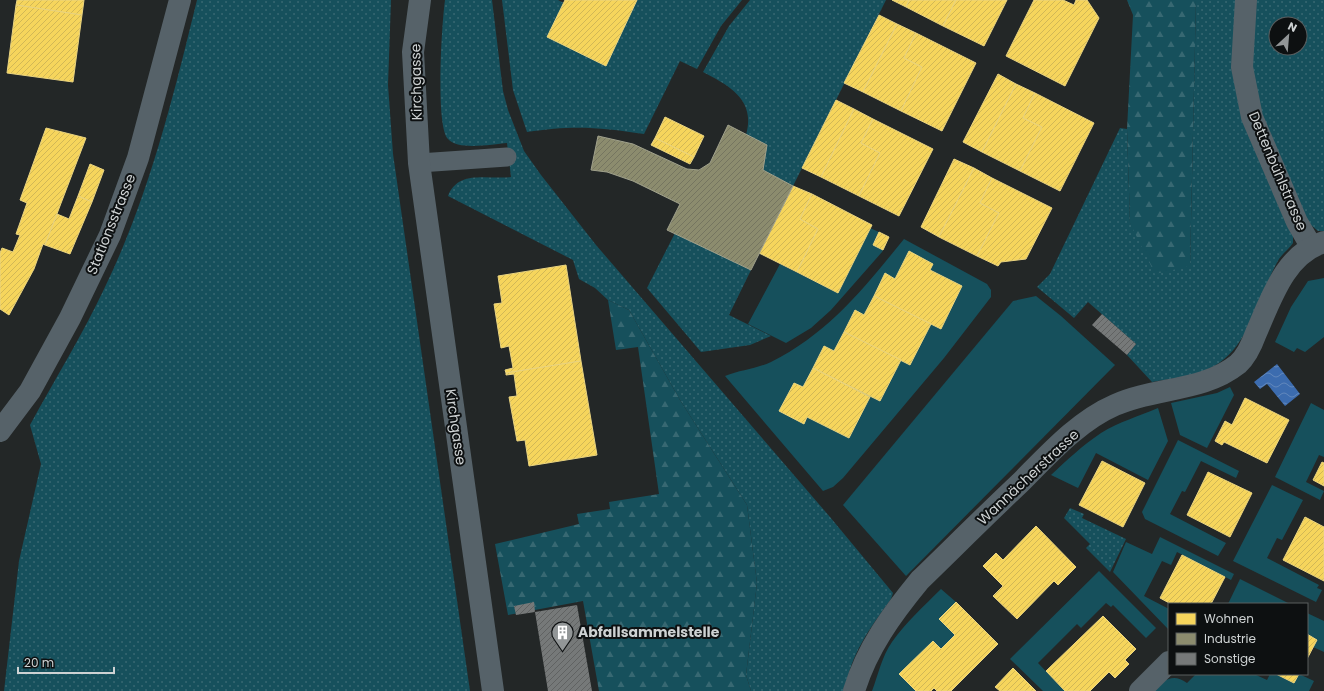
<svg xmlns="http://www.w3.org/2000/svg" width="1324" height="691" font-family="Poppins,sans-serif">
  <defs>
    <pattern id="grass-dots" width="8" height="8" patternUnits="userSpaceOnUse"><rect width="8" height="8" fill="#16505c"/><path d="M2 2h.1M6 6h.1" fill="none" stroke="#376872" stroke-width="1.8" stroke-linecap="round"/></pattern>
    <pattern id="forest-firs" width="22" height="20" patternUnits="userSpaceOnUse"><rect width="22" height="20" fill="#16505c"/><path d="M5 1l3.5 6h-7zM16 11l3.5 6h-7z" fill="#376872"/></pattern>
    <pattern id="water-waves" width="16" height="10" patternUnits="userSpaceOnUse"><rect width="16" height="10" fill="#3c6caf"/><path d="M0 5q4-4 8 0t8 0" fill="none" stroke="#6087bc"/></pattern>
    <pattern id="homes-hatch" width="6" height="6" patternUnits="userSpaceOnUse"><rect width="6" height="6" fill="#f6d55c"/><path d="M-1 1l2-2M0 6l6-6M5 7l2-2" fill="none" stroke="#d1b756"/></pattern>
    <pattern id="industry-hatch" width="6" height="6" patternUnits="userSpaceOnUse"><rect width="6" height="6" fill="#8c8c6e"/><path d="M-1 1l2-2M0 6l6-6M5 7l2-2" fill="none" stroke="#757560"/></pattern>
    <pattern id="building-hatch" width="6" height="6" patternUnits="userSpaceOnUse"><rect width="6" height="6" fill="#767979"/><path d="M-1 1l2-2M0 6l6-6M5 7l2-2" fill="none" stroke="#606262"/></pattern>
  </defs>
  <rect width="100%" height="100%" fill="#232727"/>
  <!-- grass -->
  <g fill="url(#grass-dots)" fill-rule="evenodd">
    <path d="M197,0H391L388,85L393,154L470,691H4L19,561L41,464L30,425C55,379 83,334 105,287C149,196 173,98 197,0Z"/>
    <path d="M445,0H492L503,91L508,110L524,151L541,175L596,245L830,517L893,593L891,599C870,628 850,655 845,691H751L746,675L757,583L747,505L680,400L629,310L608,300L595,288L579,279L573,260L448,196C458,169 489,180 511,177L507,143C493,144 458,151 448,139C435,126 442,21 445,0Z"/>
    <path d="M502,0H558L564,3L605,65L637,0H742L721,26L697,69L680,61L644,134C600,127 571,125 527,132L513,90Z"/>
    <path d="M750,0H886L793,186L763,170L767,145L746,135C756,100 730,86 703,72L729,26Z"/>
    <path d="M1196,0H1237L1234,53L1293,233V243C1289,249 1283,253 1279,259C1260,292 1251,341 1219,363C1200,376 1174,378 1152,382L1127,355L1136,344L1088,302L1074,318L1037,287L1050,274L1120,128L1127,129L1130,223L1190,266Z"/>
    <path d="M1252,0H1324V231H1318L1306,221L1262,122L1251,78ZM1276,24H1300V48H1276Z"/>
    <path d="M675,233L751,270L729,315L771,336L750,345L701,352L647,288Z"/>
    <path d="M1070,508L1084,514L1082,518L1126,539L1110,572L1086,548L1090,544L1064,518Z"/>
  </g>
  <!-- forest -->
  <g fill="url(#forest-firs)">
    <path d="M1127,0H1196L1190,266L1155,274L1130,223L1127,129L1133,15Z"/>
    <path d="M608,300L629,310L680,400L747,505L757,583L746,675L751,691H599L583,601L508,615L495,544L579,524L577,514L610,509L609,502L659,494L638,347L616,350Z"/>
  </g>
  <!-- garden -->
  <g fill="#16505c">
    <path d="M870,228L879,232L873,245L883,250L882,252L831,310L811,328L786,343L748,324L780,264L838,293Z"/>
    <path d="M904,239L987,284L991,290V297L944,358L843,478L833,487L823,491L725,376C740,370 756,369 771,362C829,333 864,288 904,239Z"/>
    <path d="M1324,278V337L1305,352L1297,348L1294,352L1275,342L1291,307L1308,281Z"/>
    <path d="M1036,296L1061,316L1115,365L906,576L843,505L1013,301Z"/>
    <path d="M1230,387L1234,395L1207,448L1180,435L1171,403L1217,393Z"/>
    <path d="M1311,403L1324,410V457L1319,455L1306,482L1324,491L1320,500L1275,477Z"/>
    <path d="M1158,408L1168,441L1148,480L1096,453L1078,488L1051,475C1067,460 1083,445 1101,433C1119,422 1139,416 1158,408Z"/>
    <path d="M1178,440L1239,471L1236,478L1201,461L1185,492L1182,491L1170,514L1226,543L1218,556L1145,519L1142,512Z"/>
    <path d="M1272,485L1303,500L1282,540L1277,538L1267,558L1319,585L1317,588L1322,590L1316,602L1233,561Z"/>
    <path d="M1160,537L1234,574L1231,580L1177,552L1171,565L1162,561L1144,596L1169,609V630L1113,572L1126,542L1152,554Z"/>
    <path d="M1099,571L1156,628L1146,638L1113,605L1111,607L1106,603L1081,628L1077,624L1038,663L1065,691H1043L1010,659Z"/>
    <path d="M1240,579L1290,604H1228Z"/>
    <path d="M941,589L956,602L939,619L955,635L941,649L899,674L916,691H872C878,675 882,656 892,642C906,622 924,606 941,589Z"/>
    <path d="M1307,613L1324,621V652L1313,647L1317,640L1307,634Z"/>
    <path d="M1196,674H1254L1267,680L1270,674H1276L1294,683L1299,674L1314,681L1309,691H1152C1164,681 1172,672 1187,683Z"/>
  </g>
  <!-- water -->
  <path fill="url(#water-waves)" d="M1277,364L1300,394L1285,406L1267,384L1260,389L1254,382Z"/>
  <!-- homes -->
  <g fill="url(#homes-hatch)" stroke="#ead480">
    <path d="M17,0H84L82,15L16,5Z"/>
    <path d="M637,0L606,66L547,37L565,0Z"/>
    <path d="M892,0H909L906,7Z"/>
    <path d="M909,0H956L943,26L906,7Z"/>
    <path d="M956,0H1007L984,46L943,26Z"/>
    <path d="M1034,0H1063L1074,5L1076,0H1087L1099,18L1065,86L1006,56Z"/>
    <path d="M16,5L82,15L73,82L7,73Z"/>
    <path d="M879,15L897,24L863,92L844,83Z"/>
    <path d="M897,24L916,33L904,58L922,67L901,111L863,92Z"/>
    <path d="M916,33L976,63L942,131L901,111L922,67L904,58Z"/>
    <path d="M998,74L1016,84L982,152L963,142Z"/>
    <path d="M1016,84L1035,93L1023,118L1042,127L1020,171L982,152Z"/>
    <path d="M1035,93L1094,123L1060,191L1020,171L1042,127L1023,118Z"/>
    <path d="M836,100L854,109L821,177L802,168Z"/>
    <path d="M854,109L873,119L861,143L880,153L859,196L821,177Z"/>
    <path d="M665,117L704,136L694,157L655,138Z"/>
    <path d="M873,119L933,149L899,216L859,196L880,153L861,143Z"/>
    <path d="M46,128L86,138L45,245L43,244L34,269L9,315L0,309V253L2,248L13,252L20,235L16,234L27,203L20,200Z"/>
    <path d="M655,138L694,157L690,164L651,145Z"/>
    <path d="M954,159L974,168L939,237L921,227Z"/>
    <path d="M90,164L104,170L92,202L78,196Z"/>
    <path d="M974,168L992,178L980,203L999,213L977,256L939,237Z"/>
    <path d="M992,178L1052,208L1026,259L1001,262L998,266L977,256L999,213L980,203Z"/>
    <path d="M793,186L812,194L800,219L818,229L797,272L759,253Z"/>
    <path d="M812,194L872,225L838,293L797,272L818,229L800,219Z"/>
    <path d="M78,196L92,202L70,254L45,245L57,214L69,219Z"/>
    <path d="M879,232L889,237L883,250L873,245Z"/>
    <path d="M909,251L933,264L930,270L962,286L941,329L874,296L885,273L895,279Z"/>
    <path d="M566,265L581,361L506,373L505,370L513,368L509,346L501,348L494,304L502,303L498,276Z"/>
    <path d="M874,296L931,324L910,365L844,332L855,310L864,315Z"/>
    <path d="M844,332L901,360L880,401L813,368L824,346L834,351Z"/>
    <path d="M581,361L597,455L529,466L525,440L517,441L509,397L517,396L514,374L506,375V373Z"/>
    <path d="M813,368L870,397L849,438L807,417L804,424L779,411L794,383L803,387Z"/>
    <path d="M1245,398L1289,420L1267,463L1224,442L1222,445L1215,441L1225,421L1232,425Z"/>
    <path d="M1102,461L1145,483L1123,527L1079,505Z"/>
    <path d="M1322,462L1324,463V486L1313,480Z"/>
    <path d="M1208,472L1252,493L1230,537L1187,515Z"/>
    <path d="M1305,517L1324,527V581L1283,560Z"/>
    <path d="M1036,526L1076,567L1058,585L1054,581L1017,619L993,596L1003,586L983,566L996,553L1003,560Z"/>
    <path d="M1182,555L1225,577L1211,604H1171L1160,598Z"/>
    <path d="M956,602L998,644L951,691H937L934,688L931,691H916L899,674L933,641L941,649L955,635L939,619Z"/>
    <path d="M1103,616L1136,649L1125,660L1129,664L1115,678L1109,672L1090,691H1065L1046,671Z"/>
    <path d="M1307,634L1317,640L1307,659Z"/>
    <path d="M1013,668L1036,691H1000L995,687Z"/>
    <path d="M1276,674H1299L1294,683Z"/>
  </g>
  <!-- industry -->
  <path fill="url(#industry-hatch)" stroke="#a0a18c" d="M728,125L767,145L763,170L793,186L751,270L667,230L680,204L633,181L607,172L591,170L598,136L633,144L687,169L699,170L710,163Z"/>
  <!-- building -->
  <g fill="url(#building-hatch)">
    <path d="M1102,314L1136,344L1127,355L1092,325Z"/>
    <path d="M534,602L535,612L516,615L514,606Z"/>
    <path d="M577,605L592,691H548L535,612Z"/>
  </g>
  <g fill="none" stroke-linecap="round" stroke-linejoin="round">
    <!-- service -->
    <path stroke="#566269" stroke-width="19" d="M419,163L507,157"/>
    <!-- minor -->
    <g stroke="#566269" stroke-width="22">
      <path d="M1246,0L1242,67L1252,117L1297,222L1311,246"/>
      <path d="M854,691C867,648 892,614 920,580C953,548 986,515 1020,483C1048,455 1078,421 1115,405C1155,387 1203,392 1238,364C1247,356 1252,344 1256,333C1271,299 1285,254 1324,242"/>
      <path d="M1140,691L1169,662"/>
    </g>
    <!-- tertiary -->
    <g stroke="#566269" stroke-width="22">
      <path d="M420,0L413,52L419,163L493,691"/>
      <path d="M0,431L30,391L70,318L110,235L138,158L180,0"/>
    </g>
  </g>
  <!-- icons -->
  <defs>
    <symbol id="building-pin" viewBox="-11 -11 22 30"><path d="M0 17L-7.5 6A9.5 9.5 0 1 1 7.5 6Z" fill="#929697" stroke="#0d1011"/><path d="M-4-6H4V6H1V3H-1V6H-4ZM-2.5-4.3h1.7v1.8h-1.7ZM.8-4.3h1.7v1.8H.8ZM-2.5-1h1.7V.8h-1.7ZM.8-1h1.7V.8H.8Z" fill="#fff"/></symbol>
  </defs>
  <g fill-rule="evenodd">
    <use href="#building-pin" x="550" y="620" width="25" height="34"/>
  </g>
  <g text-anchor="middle" stroke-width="4" stroke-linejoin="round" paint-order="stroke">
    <!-- street labels -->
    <g font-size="14" fill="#ced2d3" stroke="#0d1011">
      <text transform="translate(416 82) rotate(-91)" y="5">Kirchgasse</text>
      <text transform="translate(1278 171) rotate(67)" y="5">Dettenbühlstrasse</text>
      <text transform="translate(111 224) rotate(-68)" y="5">Stationsstrasse</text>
      <text transform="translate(456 427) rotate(82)" y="5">Kirchgasse</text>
      <text transform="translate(1028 477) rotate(-43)" y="5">Wannächerstrasse</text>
    </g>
    <!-- poi labels -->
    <g font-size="14" font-weight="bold" fill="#ced2d3" stroke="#0d1011" text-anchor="start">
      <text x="578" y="637">Abfallsammelstelle</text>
    </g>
  </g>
  <!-- legend -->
  <rect x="1168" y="603" width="140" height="72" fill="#0d1011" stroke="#5a5e5f"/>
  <rect x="1176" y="613" width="20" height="12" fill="#f6d55c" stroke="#5a5e5f"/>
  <text x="1204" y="623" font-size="12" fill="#ced2d3">Wohnen</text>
  <rect x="1176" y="633" width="20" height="12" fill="#8c8c6e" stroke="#5a5e5f"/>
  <text x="1204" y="643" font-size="12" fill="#ced2d3">Industrie</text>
  <rect x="1176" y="653" width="20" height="12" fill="#767979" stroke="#5a5e5f"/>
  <text x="1204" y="663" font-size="12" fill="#ced2d3">Sonstige</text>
  <!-- north arrow -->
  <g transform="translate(1288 36) rotate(26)"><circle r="19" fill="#0d1011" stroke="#5a5e5f"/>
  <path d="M0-3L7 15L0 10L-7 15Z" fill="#929697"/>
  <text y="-6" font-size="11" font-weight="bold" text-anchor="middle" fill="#ced2d3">N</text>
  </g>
  <!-- scale -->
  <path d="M18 667v6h96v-6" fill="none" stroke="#ced2d3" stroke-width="2"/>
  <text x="24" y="667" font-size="12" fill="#ced2d3" stroke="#0d1011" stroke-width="3" paint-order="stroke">20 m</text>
</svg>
